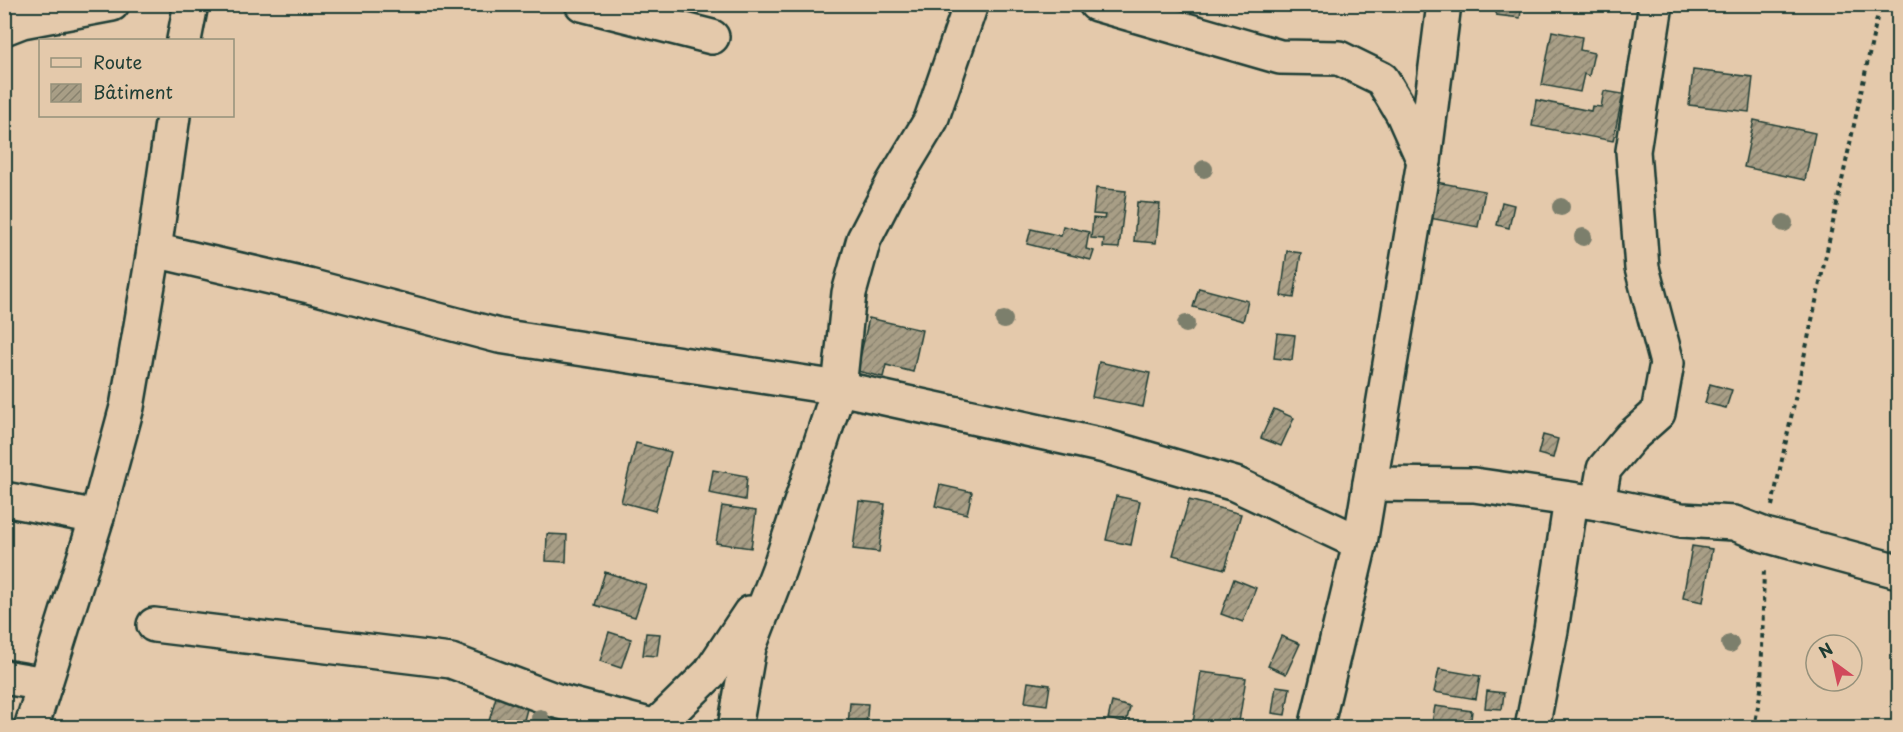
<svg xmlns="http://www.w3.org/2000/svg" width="1903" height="732" font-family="'Playpen Sans',sans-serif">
  <defs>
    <pattern id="building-hatch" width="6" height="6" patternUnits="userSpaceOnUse" patternTransform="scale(1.5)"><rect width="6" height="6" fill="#a89e86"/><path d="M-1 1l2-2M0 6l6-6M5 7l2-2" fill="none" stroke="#88826e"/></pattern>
  </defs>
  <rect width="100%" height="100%" fill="#e4c9ab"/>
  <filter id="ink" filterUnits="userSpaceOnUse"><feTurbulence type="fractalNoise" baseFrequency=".0167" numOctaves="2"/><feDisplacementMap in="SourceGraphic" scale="12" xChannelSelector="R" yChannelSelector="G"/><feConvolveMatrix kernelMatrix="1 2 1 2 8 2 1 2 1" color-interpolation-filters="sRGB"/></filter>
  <g filter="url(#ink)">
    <!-- building -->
    <g fill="url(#building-hatch)" stroke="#1f3d34" stroke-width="1.5">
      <path d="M1497,4H1522L1520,18L1496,15Z"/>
      <path d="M1552,31L1582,37L1580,50L1594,53L1589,76L1584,74L1580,92L1542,85Z"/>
      <path d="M1693,70L1753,77L1749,112L1689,105Z"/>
      <path d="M1604,91L1623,94L1613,141L1532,126L1536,100L1591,111L1592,106L1601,107Z"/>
      <path d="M1754,120L1815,133L1805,180L1744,167Z"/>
      <path d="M1436,182L1485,191L1478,227L1429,218Z"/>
      <path d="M1096,188L1126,191L1119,248L1103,247L1104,239L1091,238L1093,218L1104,219L1105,215L1093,214Z"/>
      <path d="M1137,202L1160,204L1156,243L1134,241Z"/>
      <path d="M1502,202L1514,205L1509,228L1497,225Z"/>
      <path d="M1063,226L1089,232L1086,249L1094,251L1091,260L1027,244L1031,229L1061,236Z"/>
      <path d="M1287,251L1301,253L1294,298L1281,296Z"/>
      <path d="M1199,288L1248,301L1243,321L1193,307Z"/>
      <path d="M869,318L922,330L913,372L886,365L883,377L857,371Z"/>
      <path d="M1277,333L1295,335L1292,360L1274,358Z"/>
      <path d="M1099,362L1150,373L1143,407L1092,397Z"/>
      <path d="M1710,384L1732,390L1726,408L1705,403Z"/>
      <path d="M1274,409L1294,418L1281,446L1261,438Z"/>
      <path d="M1543,435L1558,439L1553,458L1538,454Z"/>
      <path d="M636,443L671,452L655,511L621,502Z"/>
      <path d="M713,470L747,476L745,500L709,493Z"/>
      <path d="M940,485L972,492L967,514L935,506Z"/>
      <path d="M1116,496L1140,501L1131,545L1106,540Z"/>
      <path d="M1189,500L1241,514L1225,569L1173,555Z"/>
      <path d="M859,501L885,504L879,552L853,549Z"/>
      <path d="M722,506L756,511L751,548L716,543Z"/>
      <path d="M547,534L567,535L566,562L546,561Z"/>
      <path d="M1692,546L1712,549L1703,602L1683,598Z"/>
      <path d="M605,572L646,585L635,617L595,605Z"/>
      <path d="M1234,579L1256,588L1243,622L1221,614Z"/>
      <path d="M609,632L631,639L621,668L600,661Z"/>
      <path d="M646,633L660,634L657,656L643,655Z"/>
      <path d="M1281,636L1300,644L1286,674L1268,666Z"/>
      <path d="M1439,669L1480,676L1476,699L1434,692Z"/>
      <path d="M1201,672L1246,678L1238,728L1193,723Z"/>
      <path d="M1028,682L1050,685L1047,705L1025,702Z"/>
      <path d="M1276,686L1290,688L1285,715L1272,713Z"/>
      <path d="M1487,691L1504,693L1502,709L1485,708Z"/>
      <path d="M496,697L528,705L522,728H487Z"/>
      <path d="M1112,702L1130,707L1126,723L1108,719Z"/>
      <path d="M850,703L868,704L866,727L848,725Z"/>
      <path d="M1435,706L1472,711L1470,728H1431Z"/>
    </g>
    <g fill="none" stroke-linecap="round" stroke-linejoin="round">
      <defs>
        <g id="minor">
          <path d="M582,4L712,37"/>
          <path d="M1096,4L1280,57L1339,58L1382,79L1403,114L1424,161"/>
          <path d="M4,28L22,21L112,4"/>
          <path d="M184,40L191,4"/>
          <path d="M154,250L309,286L499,336L839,388L1104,446L1235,484L1360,543"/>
          <path d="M1370,484L1474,485L1598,503L1681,520L1734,523L1765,535L1898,571"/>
          <path d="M4,499L97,517"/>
          <path d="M1598,503L1604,469L1631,437L1658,413L1667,363L1642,268L1633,151L1656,4"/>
          <path d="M154,625L451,661L557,701L660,728"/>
          <path d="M4,677L45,684"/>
          <path d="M656,726L710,673L750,613"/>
          <path d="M31,728L97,517L127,407L154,250L173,116"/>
          <path d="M735,728L749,647L779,569L839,388L849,293L864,239L893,183L931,120L971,4"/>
          <path d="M1316,728L1360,543L1424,161L1444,4"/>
          <path d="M1532,728L1551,630L1571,500"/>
        </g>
      </defs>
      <!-- minor casing -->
      <use href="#minor" stroke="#1f3d34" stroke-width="38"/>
      <!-- path -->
      <g stroke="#1f3d34" stroke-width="4" stroke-dasharray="4.5 4.5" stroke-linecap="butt">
        <path d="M1772,506L1880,4"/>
        <path d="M1754,728L1761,690L1764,567"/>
      </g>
      <!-- minor -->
      <use href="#minor" stroke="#e4c9ab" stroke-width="33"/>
    </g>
    <!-- trees -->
    <g fill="#7c7f6c">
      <circle cx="1204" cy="169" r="9"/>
      <circle cx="1561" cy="207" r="9"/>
      <circle cx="1784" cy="223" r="9"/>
      <circle cx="1583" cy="237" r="9"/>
      <circle cx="1004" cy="320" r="9"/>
      <circle cx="1186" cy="324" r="9"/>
      <circle cx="1730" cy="644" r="9"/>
      <circle cx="540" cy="718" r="9"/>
    </g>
  </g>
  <!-- margin -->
  <rect width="1903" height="732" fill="none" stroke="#e4c9ab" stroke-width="24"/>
  <rect x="12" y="12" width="1879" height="708" fill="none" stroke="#1f3d34" stroke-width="2" filter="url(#ink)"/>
  <!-- legend -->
  <rect x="39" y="39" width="195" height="78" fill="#e4c9ab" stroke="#95917b" stroke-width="1.5"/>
  <rect x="51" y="58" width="30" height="9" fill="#e4c9ab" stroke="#95917b" stroke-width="1.5"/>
  <text x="93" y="69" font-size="18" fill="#1f3d34">Route</text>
  <rect x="51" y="84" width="30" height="18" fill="url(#building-hatch)" stroke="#95917b" stroke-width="1.5"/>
  <text x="93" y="99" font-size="18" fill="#1f3d34">Bâtiment</text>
  <!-- north arrow -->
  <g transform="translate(1834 663) rotate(327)"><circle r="28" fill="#e4c9ab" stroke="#95917b" stroke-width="1.5"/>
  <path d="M0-4.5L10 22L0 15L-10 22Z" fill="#d1495b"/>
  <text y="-9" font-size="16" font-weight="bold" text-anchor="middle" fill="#1f3d34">N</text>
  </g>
</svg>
